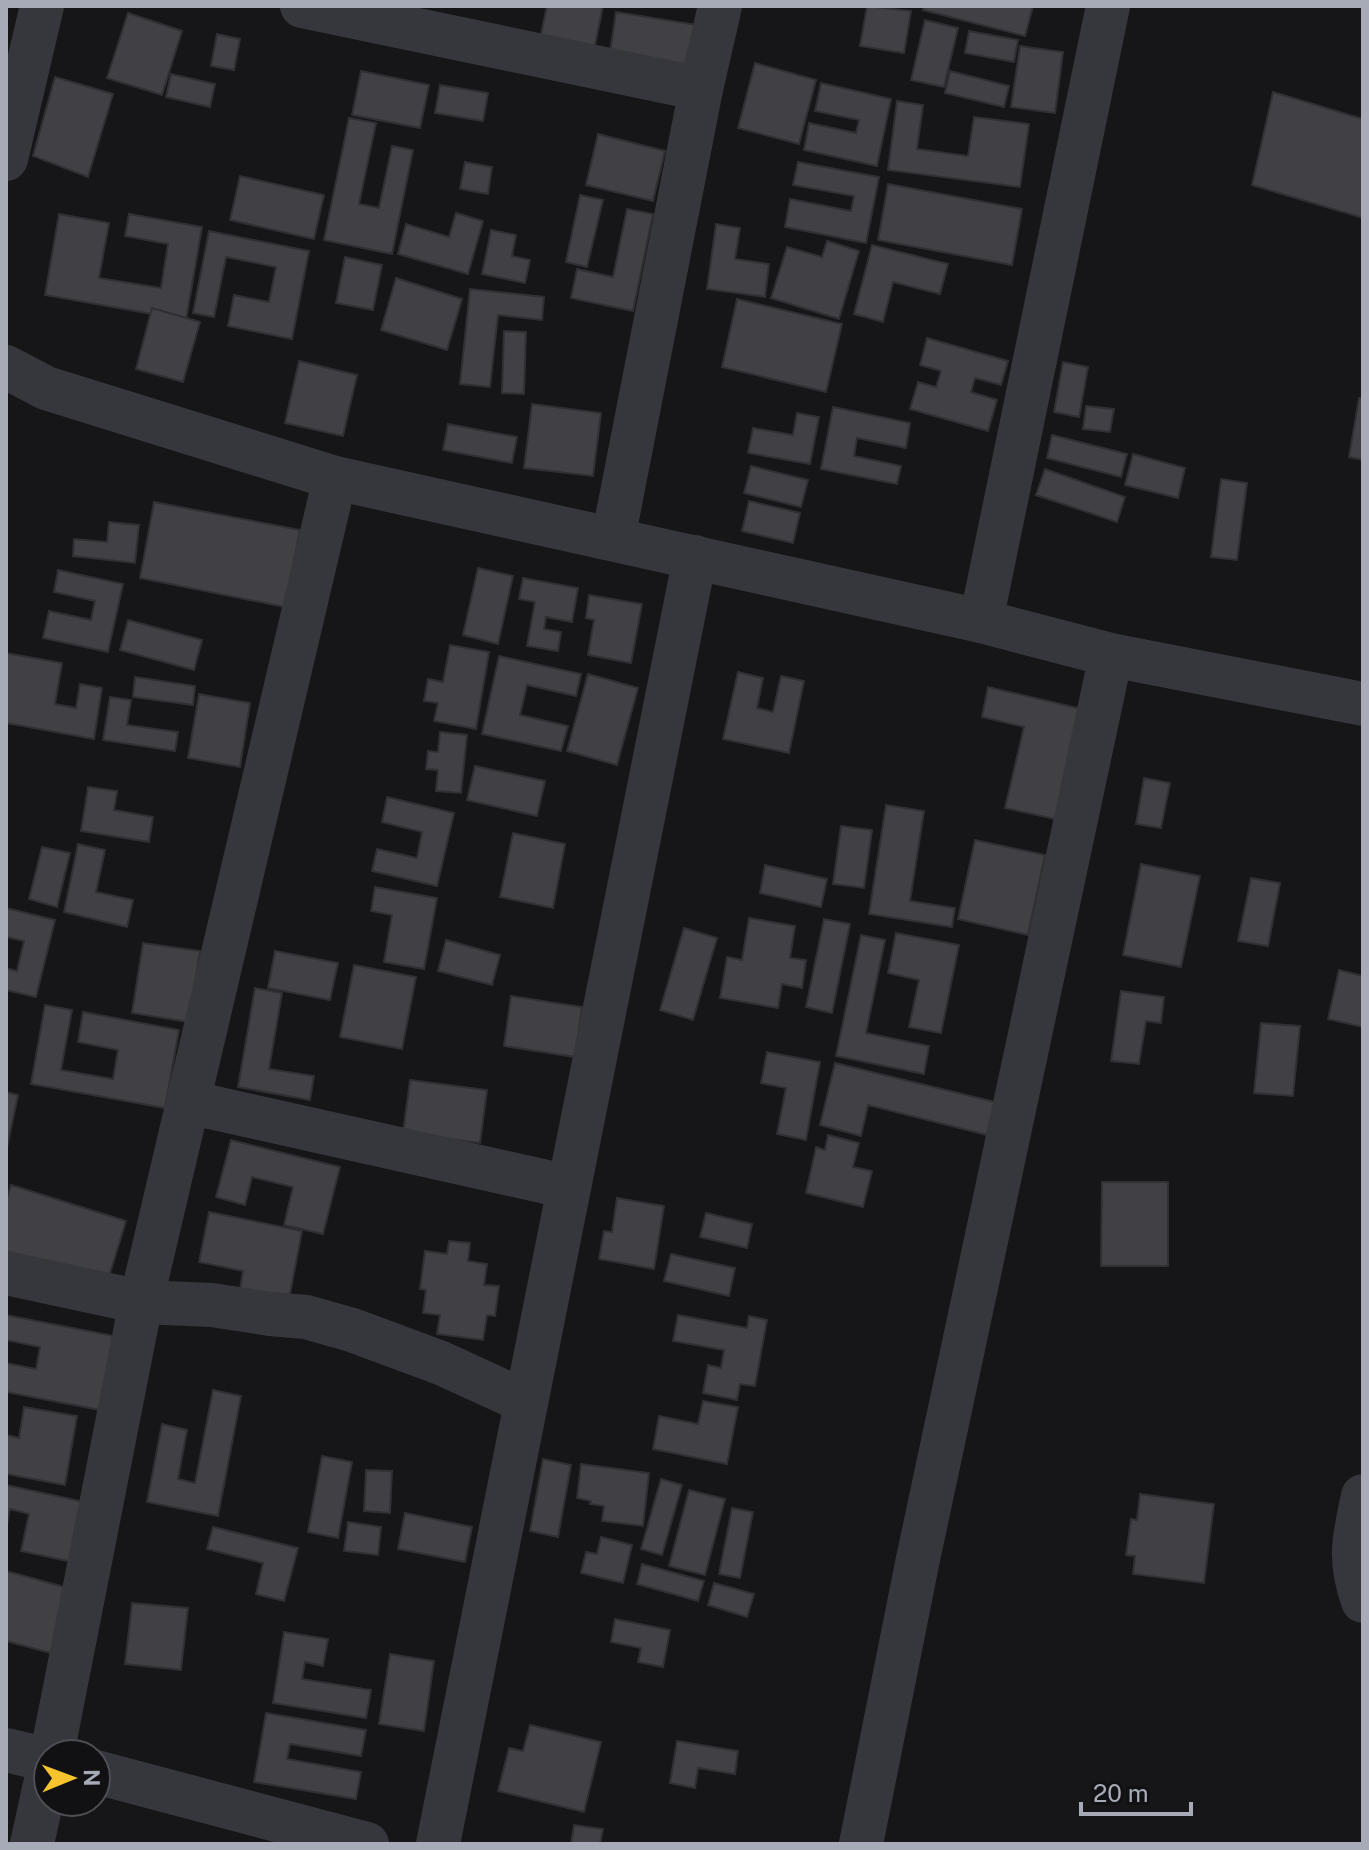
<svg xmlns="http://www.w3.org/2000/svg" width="1369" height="1850" font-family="'Public Sans',sans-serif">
  <rect width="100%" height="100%" fill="#161618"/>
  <!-- building -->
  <g fill="#404045" stroke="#303034" stroke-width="2">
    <path d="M547,6H603L593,55L539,44Z"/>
    <path d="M867,6L911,11L904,53L860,46Z"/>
    <path d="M924,6H1033L1025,36L923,10Z"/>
    <path d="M616,12L697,25L689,73L609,60Z"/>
    <path d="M128,13L182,31L162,95L107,78Z"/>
    <path d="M925,20L958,28L944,87L911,80Z"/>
    <path d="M969,31L1018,40L1014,62L965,53Z"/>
    <path d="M217,34L240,39L234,70L211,66Z"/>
    <path d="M1020,46L1063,52L1055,113L1011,107Z"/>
    <path d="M755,63L816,80L799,144L738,128Z"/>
    <path d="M361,71L429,85L420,128L352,115Z"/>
    <path d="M950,71L1009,86L1004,107L945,93Z"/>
    <path d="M171,74L215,84L210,107L166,97Z"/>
    <path d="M55,77L113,94L88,177L33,156Z"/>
    <path d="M821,83L891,99L877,166L804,150L809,123L856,133L859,120L815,111Z"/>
    <path d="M440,85L488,93L483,121L435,113Z"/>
    <path d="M1273,92L1363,119V218L1252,185Z"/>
    <path d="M897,101L923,105L917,149L968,156L974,117L1029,124L1020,187L888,170Z"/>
    <path d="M349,118L376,123L359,204L379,208L392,146L413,150L392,254L324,240Z"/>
    <path d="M598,134L665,151L653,201L586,185Z"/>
    <path d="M465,162L492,167L488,194L460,189Z"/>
    <path d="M798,162L879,177L866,243L785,227L790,199L851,211L854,196L793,185Z"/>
    <path d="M240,176L324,195L314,239L230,220Z"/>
    <path d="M888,184L1022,209L1012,265L878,240Z"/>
    <path d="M580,195L603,200L587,267L566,262Z"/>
    <path d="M627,209L653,214L633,311L571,298L577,269L613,277Z"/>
    <path d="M456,213L483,221L468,274L398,254L406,224L449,237Z"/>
    <path d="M59,214L109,223L99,278L161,288L168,244L125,236L129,214L202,227L186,320L45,295Z"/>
    <path d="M716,224L740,228L735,259L769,264L765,297L707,289Z"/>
    <path d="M491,230L516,235L512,256L530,260L525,283L482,274Z"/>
    <path d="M209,231L309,251L292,339L228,326L234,295L269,302L276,267L226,257L214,317L193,313Z"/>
    <path d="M827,241L859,251L839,319L771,298L787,247L822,257Z"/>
    <path d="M872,245L948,264L940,294L893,282L883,322L854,314Z"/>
    <path d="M345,257L382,265L373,310L336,303Z"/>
    <path d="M396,278L462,299L447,350L381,330Z"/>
    <path d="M470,289L544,297L542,320L498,315L490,387L460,384Z"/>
    <path d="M737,299L842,324L826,392L722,367Z"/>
    <path d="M152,308L200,322L183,382L136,369Z"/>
    <path d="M504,331L526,332L524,394L502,393Z"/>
    <path d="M927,338L1008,361L1001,385L975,378L971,392L997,400L988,431L910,409L918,382L936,387L941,371L920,365Z"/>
    <path d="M299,361L357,375L343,436L285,423Z"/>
    <path d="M1063,362L1088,367L1079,417L1054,412Z"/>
    <path d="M1359,398L1363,399V460L1349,457Z"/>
    <path d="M532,404L601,413L593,476L524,468Z"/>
    <path d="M1086,406L1114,409L1110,432L1083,429Z"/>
    <path d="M833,407L910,423L906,448L857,438L854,456L901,466L897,484L821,469Z"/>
    <path d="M797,413L819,417L810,464L748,453L753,428L793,435Z"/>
    <path d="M448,424L517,437L512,463L443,450Z"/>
    <path d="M1052,435L1127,454L1121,477L1047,458Z"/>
    <path d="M1133,454L1185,468L1178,498L1125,485Z"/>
    <path d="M751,466L808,480L801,507L744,493Z"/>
    <path d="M1045,469L1125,497L1117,522L1036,495Z"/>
    <path d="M1221,479L1247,483L1237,560L1211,557Z"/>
    <path d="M749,501L800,513L793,543L742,531Z"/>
    <path d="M154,502L300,530L285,607L140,578Z"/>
    <path d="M109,522L139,525L135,563L73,556L74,539L107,542Z"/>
    <path d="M478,568L513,576L498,644L463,635Z"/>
    <path d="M58,570L123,584L108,652L43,638L49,611L91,620L95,601L54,592Z"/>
    <path d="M523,578L578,588L572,622L546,617L544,629L561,632L558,651L527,646L535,602L519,599Z"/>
    <path d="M589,595L642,604L631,663L588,655L594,620L586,618Z"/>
    <path d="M128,620L202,640L194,670L120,650Z"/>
    <path d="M450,645L489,652L476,729L434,721L438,703L424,701L428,679L443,682Z"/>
    <path d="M6,653L62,663L55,704L76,708L80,684L102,688L94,739L6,723Z"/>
    <path d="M499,656L581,674L576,696L527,685L520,715L568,726L561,751L482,734Z"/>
    <path d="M738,672L763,678L757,708L773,712L781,676L804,681L789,753L723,739Z"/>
    <path d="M588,674L638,688L617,765L567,751Z"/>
    <path d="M135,677L195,686L193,705L133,697Z"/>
    <path d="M988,687L1086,710L1060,820L1005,808L1024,727L982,717Z"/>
    <path d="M199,694L250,703L240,767L188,758Z"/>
    <path d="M110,697L131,700L127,725L178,732L175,751L103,740Z"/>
    <path d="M440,732L467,735L461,793L436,791L438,770L426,769L428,751L438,752Z"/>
    <path d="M475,766L545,781L537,816L467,800Z"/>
    <path d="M1144,778L1170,783L1161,828L1136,824Z"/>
    <path d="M88,787L117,791L114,810L153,817L149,842L81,831Z"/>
    <path d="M387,797L454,813L437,886L372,871L377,849L417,858L422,832L382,822Z"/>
    <path d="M886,805L924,811L910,901L955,908L952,927L869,914Z"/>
    <path d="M841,826L872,830L864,888L833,884Z"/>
    <path d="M513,833L565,844L553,908L500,897Z"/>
    <path d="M975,840L1045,855L1028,935L958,919Z"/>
    <path d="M78,844L105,850L96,892L133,900L127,927L64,912Z"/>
    <path d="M42,847L70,853L57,907L29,899Z"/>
    <path d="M1141,864L1200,876L1181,967L1123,955Z"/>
    <path d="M765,865L827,879L821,907L760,893Z"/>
    <path d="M1251,878L1280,883L1268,946L1238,941Z"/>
    <path d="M375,887L437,898L424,969L384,962L392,915L371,911Z"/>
    <path d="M6,908L55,920L36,997L6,990V968L17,971L24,941L6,937Z"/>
    <path d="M749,918L795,926L790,958L806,960L802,988L782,984L778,1008L720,998L727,957L742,960Z"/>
    <path d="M824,919L850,924L832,1013L806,1007Z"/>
    <path d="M684,928L717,938L693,1020L660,1010Z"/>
    <path d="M896,933L959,945L941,1033L909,1027L919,980L888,973Z"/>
    <path d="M861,935L885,940L866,1033L929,1046L924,1074L836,1056Z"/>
    <path d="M446,940L500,955L492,985L438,971Z"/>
    <path d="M143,943L200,951L189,1022L132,1013Z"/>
    <path d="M275,951L338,963L330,1000L268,988Z"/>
    <path d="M354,965L416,977L402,1049L340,1037Z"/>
    <path d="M1339,970L1363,976V1027L1328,1019Z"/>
    <path d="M255,988L282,993L269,1069L314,1076L310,1100L238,1087Z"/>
    <path d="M1121,991L1164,997L1161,1023L1146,1021L1139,1064L1111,1061Z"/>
    <path d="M511,996L582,1007L575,1057L504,1046Z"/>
    <path d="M45,1005L72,1010L61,1070L113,1079L118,1050L78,1042L83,1012L179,1030L165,1108L31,1084Z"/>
    <path d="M1261,1023L1300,1026L1293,1096L1254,1093Z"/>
    <path d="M767,1052L820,1062L806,1140L777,1134L786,1088L761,1083Z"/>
    <path d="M835,1063L995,1102L987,1135L868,1105L861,1136L820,1125Z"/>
    <path d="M410,1080L487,1090L480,1143L403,1133Z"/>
    <path d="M6,1092L18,1095L6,1153Z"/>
    <path d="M828,1135L859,1143L853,1167L872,1171L863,1207L806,1193L816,1147L825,1150Z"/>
    <path d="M231,1140L340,1167L323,1234L284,1225L293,1187L252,1177L245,1205L216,1197Z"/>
    <path d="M1102,1182H1168V1266H1101Z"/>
    <path d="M11,1185L126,1221L107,1283L6,1252V1202Z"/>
    <path d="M617,1198L664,1206L654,1269L599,1259L604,1231L612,1232Z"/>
    <path d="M209,1212L302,1231L289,1299L240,1289L243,1271L199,1262Z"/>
    <path d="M706,1213L752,1224L747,1248L700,1237Z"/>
    <path d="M449,1241L470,1243L468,1261L487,1264L484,1285L499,1286L495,1316L487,1315L483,1340L437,1334L440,1315L423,1313L426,1290L420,1289L425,1251L447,1254Z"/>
    <path d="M671,1254L735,1268L729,1296L664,1281Z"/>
    <path d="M6,1315L119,1337L105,1411L6,1392V1363L36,1369L40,1347L6,1340Z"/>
    <path d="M678,1315L747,1328L749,1316L767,1320L755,1386L740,1384L737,1400L703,1393L708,1365L721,1368L724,1350L673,1341Z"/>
    <path d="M213,1390L241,1396L218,1516L147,1502L162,1424L187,1430L178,1479L195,1483Z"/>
    <path d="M703,1401L738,1407L727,1464L653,1449L659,1416L698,1424Z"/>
    <path d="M24,1407L77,1416L65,1485L6,1474L7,1435L19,1438Z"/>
    <path d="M322,1456L352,1462L338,1538L308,1532Z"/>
    <path d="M543,1459L571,1465L558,1537L530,1531Z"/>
    <path d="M581,1464L649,1473L643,1526L602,1521L604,1506L590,1504L591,1501L577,1498Z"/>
    <path d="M366,1470L392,1471L390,1513L364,1511Z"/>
    <path d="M661,1479L682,1485L662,1555L641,1549Z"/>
    <path d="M6,1485L89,1503L77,1563L21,1551L29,1514L10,1509L6,1530Z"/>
    <path d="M689,1490L725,1499L705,1575L669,1566Z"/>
    <path d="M1140,1494L1214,1504L1204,1583L1133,1574L1135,1556L1126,1555L1131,1519L1137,1520Z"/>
    <path d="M732,1508L753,1512L740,1578L719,1574Z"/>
    <path d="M405,1513L472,1527L465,1562L398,1549Z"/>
    <path d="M348,1522L381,1527L378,1555L344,1551Z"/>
    <path d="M213,1527L298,1548L284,1601L256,1594L263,1563L207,1549Z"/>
    <path d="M601,1537L632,1545L623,1583L581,1573L586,1552L597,1554Z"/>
    <path d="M642,1564L704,1581L698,1601L637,1584Z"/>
    <path d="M6,1571L68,1588L51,1653L6,1641Z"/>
    <path d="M714,1583L754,1594L747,1617L708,1605Z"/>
    <path d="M132,1603L188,1608L181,1670L125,1664Z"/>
    <path d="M615,1619L670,1630L663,1667L638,1662L641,1648L611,1642Z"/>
    <path d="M284,1632L328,1639L323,1666L305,1662L302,1679L371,1690L366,1718L273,1703Z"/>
    <path d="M390,1654L434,1661L424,1731L379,1724Z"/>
    <path d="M266,1713L366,1730L361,1756L290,1744L287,1759L361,1772L356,1799L254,1782Z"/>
    <path d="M530,1725L601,1742L584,1812L498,1791L509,1748L523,1751Z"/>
    <path d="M677,1741L738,1751L735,1774L698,1768L695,1788L670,1783Z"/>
    <path d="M574,1825L603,1829L600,1844H571Z"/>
  </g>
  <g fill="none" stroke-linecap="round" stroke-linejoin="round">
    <!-- minor -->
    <g stroke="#36373d" stroke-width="44">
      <path d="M302,6L701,89"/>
      <path d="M6,159L42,6"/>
      <path d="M6,367L46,388L335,478L981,621L1111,655L1363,704"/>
      <path d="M613,539L701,89L720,6"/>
      <path d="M981,621L1108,6"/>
      <path d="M188,1102L569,1187"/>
      <path d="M6,1273L141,1302L212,1305L270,1314L306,1317L352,1330L441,1363L526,1402"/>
      <path d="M1363,1496C1354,1539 1348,1558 1363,1601"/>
      <path d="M6,1750L48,1760"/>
      <path d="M52,1754L141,1302L335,478"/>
      <path d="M96,1772L367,1844"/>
      <path d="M32,1844L48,1771"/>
      <path d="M438,1844L695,557"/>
      <path d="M861,1844L918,1559L1111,655"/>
    </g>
  </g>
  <!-- border -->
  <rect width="1369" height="1850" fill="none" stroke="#a7abb8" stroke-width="16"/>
  <!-- north arrow -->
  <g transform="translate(72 1778) rotate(89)"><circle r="38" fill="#111113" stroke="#4d4f55" stroke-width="2"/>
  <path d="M0-6L14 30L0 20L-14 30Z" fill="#f7c42e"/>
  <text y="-12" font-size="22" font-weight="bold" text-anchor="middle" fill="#a7abb8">N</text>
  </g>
  <!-- scale -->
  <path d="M1081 1802v12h110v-12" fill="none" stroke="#a7abb8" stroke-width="4"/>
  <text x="1093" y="1802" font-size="24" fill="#a7abb8" stroke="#111113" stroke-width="6" paint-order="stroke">20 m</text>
</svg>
